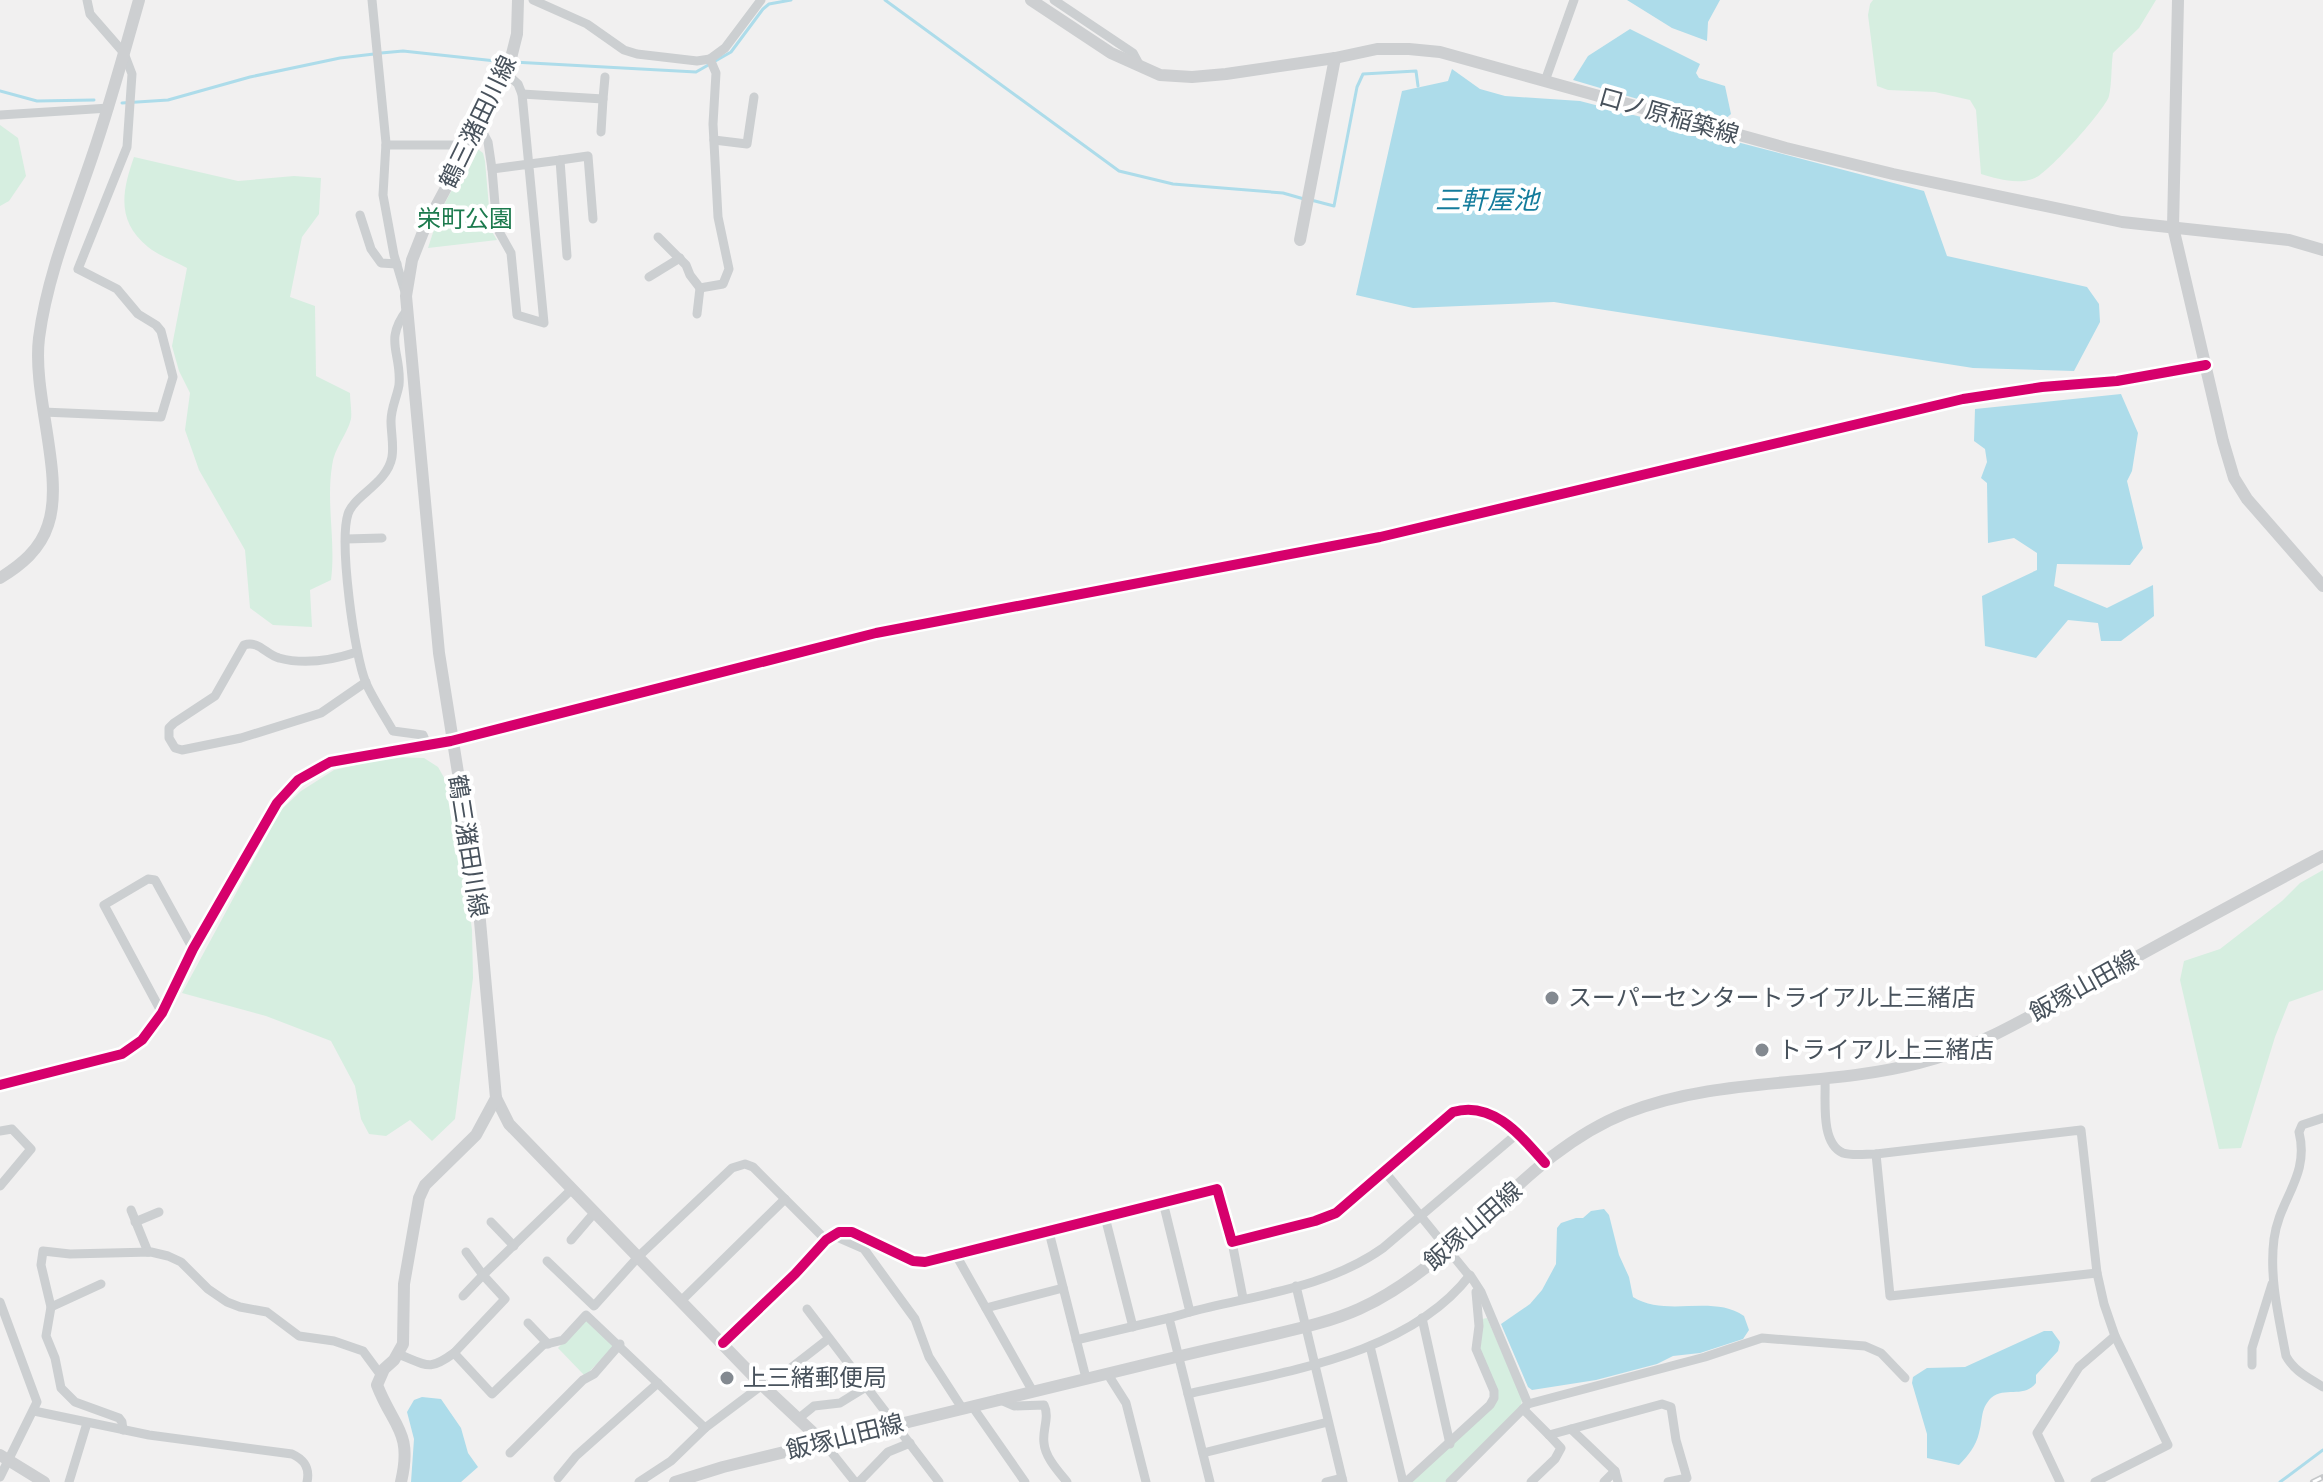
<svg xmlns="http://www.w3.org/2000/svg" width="2323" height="1482" font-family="'Work Sans','Noto Sans JP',sans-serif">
  <rect width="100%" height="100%" fill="#f1f0f0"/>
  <!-- green -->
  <g fill="#d6eee0">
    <path d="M1873,0H2156L2139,28L2113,53C2111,67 2112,83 2109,96C2105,110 2048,173 2035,178C2018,185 1997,179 1981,174L1976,110L1970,100L1935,92L1888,90L1877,86L1868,15L1870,4Z"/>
    <path d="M0,125L18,138L26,176L9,201L0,206Z"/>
    <path d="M475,147L483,153L485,161L491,230L497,240L428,248L439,214Z"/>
    <path d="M134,157L238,181L294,176L321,178L319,214L302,237L290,297L315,306L316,376L350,393C350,401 352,411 351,419C347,435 334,448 332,466C326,504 336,542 331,580L310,590L312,627L273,625L250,608L245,550L199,470L185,430L190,393L179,371L172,346L187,268C175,261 159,256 148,247C116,221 122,191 134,157Z"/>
    <path d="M391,757L424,758L438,767L455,797L472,930L473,978L455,1119L432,1141L410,1120L386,1136L369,1134L361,1119L355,1086L331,1041L266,1016L182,993L281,810L301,791L334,770Z"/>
    <path d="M2323,870V990L2289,1002L2275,1037L2241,1148L2219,1149L2180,980L2184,961L2220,949L2282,901L2300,883Z"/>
    <path d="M587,1318L615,1345L585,1376L558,1348Z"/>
    <path d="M1487,1318L1522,1399L1521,1407L1445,1482H1411L1496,1403L1479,1349L1482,1319Z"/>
  </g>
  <!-- water -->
  <g fill="#addcea">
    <path d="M1627,0H1720L1708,22L1707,41L1672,28Z"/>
    <path d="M1630,29L1700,64L1696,73L1699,78L1725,86L1731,114L1723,121L1716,122L1573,80L1588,56Z"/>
    <path d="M1452,69L1480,89L1505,96L1580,101L1924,191L1947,256L2087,287L2099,304L2100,322L2074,371L1973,368L1554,302L1413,308L1356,295L1402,91L1448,81Z"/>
    <path d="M2121,394L2138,433L2132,471L2127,481L2143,548L2130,565L2057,564L2054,586L2107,608L2153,585L2154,616L2121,641H2101L2098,623L2068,620L2036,658L1985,646L1982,596L2037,570V553L2014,538L1988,543L1987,483L1981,478L1987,462L1985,449L1974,441L1975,409Z"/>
    <path d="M1604,1209L1609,1215L1619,1255L1629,1277L1633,1297C1667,1318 1712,1294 1744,1316L1749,1330L1743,1339L1700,1353L1673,1356L1657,1364L1596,1380L1532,1390L1528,1387L1501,1324L1530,1304L1542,1290L1556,1264L1557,1228L1561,1223L1576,1218H1583L1591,1211Z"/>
    <path d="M2044,1331H2052L2060,1342L2058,1351L2036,1375V1383C2024,1399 2006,1386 1991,1398C1980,1409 1983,1420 1979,1433C1976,1446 1968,1456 1959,1465L1927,1458V1434L1912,1383L1913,1377L1927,1368L1965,1367Z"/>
    <path d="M422,1397L441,1399L461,1428L468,1453L478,1467L461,1482H411L414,1439L407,1412L414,1400Z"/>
  </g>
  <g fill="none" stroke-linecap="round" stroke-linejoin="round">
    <!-- stream -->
    <g stroke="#addcea" stroke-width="3">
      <path d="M885,0L1119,171L1173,184L1283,193L1304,199"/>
      <path d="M381,53L403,51L505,62"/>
      <path d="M513,62L696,72L731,52L763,9L769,4L791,0"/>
      <path d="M0,91L37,101L94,100"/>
      <path d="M122,103L168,100L250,77L340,58L374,54"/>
      <path d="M1311,200L1334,206L1357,87L1363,74L1416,71L1418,86"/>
      <path d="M2280,1482L2323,1450"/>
    </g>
    <!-- street -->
    <g stroke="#cccfd1" stroke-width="9">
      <path d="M372,0L386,143L383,195L394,255L405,292"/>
      <path d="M533,0L587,24L624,50L637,54L697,61L710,59"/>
      <path d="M1054,0L1133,53L1140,66"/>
      <path d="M507,74L518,84L522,94L544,323L517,315L511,253L497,228L492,169L560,160L567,256"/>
      <path d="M1545,81L1574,0"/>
      <path d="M522,94L603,99L601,132"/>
      <path d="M603,99L605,77"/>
      <path d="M0,115L109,108"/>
      <path d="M480,127L488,142L492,169"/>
      <path d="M714,140L747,144L754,97"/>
      <path d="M386,145H471"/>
      <path d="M560,160L588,156L593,219"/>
      <path d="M360,215L371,249L381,263L397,264"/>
      <path d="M658,237L686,265L690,275L700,288L723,284L729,269L718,217L713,124L716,73L710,59L725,48L761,0"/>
      <path d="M649,277L680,258"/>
      <path d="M407,310C383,341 402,353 399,385C397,397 391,408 391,421C391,433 394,445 392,457C387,484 354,495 348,514C339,542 354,655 366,683C373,699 384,715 393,731L423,735L427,745"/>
      <path d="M697,314L700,288"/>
      <path d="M43,412L161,417L173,377L161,331L156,325L138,314L117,289L78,269L127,147L132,74L124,53L90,14L87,0"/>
      <path d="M346,539L382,538"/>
      <path d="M357,652C333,660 305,665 279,658C266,655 259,640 244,645L215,696L174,723L169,728V738L175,748L182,750L241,738L321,713L366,682"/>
      <path d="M162,1013L104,905L148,879L155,880L193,949"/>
      <path d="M1825,1080C1826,1100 1820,1143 1843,1153C1852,1156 1866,1154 1876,1154L2081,1130L2097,1273L2104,1304L2115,1336L2168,1445L2095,1482"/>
      <path d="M2323,1118L2302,1125L2299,1132C2310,1176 2279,1199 2274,1239C2269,1278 2279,1318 2286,1356C2294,1371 2309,1378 2323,1387"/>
      <path d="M0,1131L12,1129L31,1149L0,1186"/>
      <path d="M1876,1154L1890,1296L2097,1273"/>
      <path d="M1385,1172L1471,1278"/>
      <path d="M1163,1202L1190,1312L1169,1318L1210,1482"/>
      <path d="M131,1210L148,1252"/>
      <path d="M1105,1217L1133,1327"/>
      <path d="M135,1222L159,1212"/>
      <path d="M491,1222L514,1246"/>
      <path d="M1049,1232L1086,1378"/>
      <path d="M832,1235L864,1249L915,1319L929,1357L962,1408"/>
      <path d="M571,1240L595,1212"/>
      <path d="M1232,1242L1243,1298"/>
      <path d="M956,1255L1032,1390"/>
      <path d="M547,1261L594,1306L639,1256L732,1168L745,1164L753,1167L826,1240"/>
      <path d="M1296,1286L1343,1482"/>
      <path d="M463,1296L483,1275L466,1252"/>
      <path d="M682,1300L785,1199"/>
      <path d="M0,1302L37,1402L0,1477"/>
      <path d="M51,1307L101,1284"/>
      <path d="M986,1308L1063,1288"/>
      <path d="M807,1309L939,1482"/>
      <path d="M1190,1312C1255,1295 1327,1288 1383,1248L1518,1133"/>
      <path d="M1422,1318L1450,1444"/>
      <path d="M528,1323L548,1344"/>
      <path d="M1076,1340L1169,1318"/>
      <path d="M723,1343L795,1274L826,1240L839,1232H852L913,1261L925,1262L1217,1189L1232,1242L1315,1221L1336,1213L1453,1112C1493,1100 1522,1137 1545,1163"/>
      <path d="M1370,1346L1403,1482"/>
      <path d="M454,1353L505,1299L483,1275L572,1189"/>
      <path d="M398,1354C427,1365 428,1372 454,1353L492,1394L543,1345L563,1340L586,1315L705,1428L762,1385"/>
      <path d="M2252,1365V1348L2272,1284"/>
      <path d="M1107,1373L1126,1403L1146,1482"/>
      <path d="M765,1388L828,1339"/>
      <path d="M1188,1394C1281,1372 1408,1356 1470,1275L1481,1292L1528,1404"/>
      <path d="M998,1399L1014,1406L1044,1405C1050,1417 1042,1430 1044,1443C1045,1457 1058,1471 1067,1482"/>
      <path d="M972,1406L1025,1482"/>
      <path d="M1523,1409L1549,1435L1571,1429L1615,1471L1618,1482"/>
      <path d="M34,1411L149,1435L292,1454C305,1460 310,1468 307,1482"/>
      <path d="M798,1419L814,1406L840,1403L866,1387"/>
      <path d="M1571,1429L1662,1404L1671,1407L1676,1440L1687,1478L1668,1482"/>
      <path d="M123,1430L122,1422L119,1418L75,1402L61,1388L55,1358L46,1336L51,1307L41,1265L43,1251L70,1254L151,1252L168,1256L181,1262L208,1289L227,1302L240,1307L267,1312L299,1336L334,1341L363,1351L380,1374"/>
      <path d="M824,1443L855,1482"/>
      <path d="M510,1453L583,1380L594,1374L620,1344"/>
      <path d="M1203,1453L1328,1422"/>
      <path d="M558,1478L576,1456L658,1383"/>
      <path d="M69,1482L87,1423"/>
      <path d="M639,1482L671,1461L705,1428"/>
      <path d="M859,1482L888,1452L910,1443"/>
      <path d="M1326,1482L1342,1478"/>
      <path d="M1406,1482L1490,1405L1494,1398V1391L1476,1349L1479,1326L1476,1292"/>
      <path d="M1450,1482L1528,1404L1705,1357L1762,1338L1865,1346L1881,1353L1905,1378"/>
      <path d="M1531,1482L1555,1459L1561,1448L1549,1435"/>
      <path d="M1604,1482L1615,1471"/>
      <path d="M2060,1482L2037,1433L2079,1367L2115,1336"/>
    </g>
    <!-- secondary -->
    <g stroke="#cdcfd1" stroke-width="12">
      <path d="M1031,0L1111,53L1160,75L1192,77L1226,74L1335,58L1377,49H1409L1440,52L1786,148L1893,174L2122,222L2289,240L2323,250"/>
      <path d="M2178,0L2173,227L2223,441L2234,478L2247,499L2323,586"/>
      <path d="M1300,240L1335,58"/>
      <path d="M0,578C21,565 40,550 48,525C65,476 32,395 39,338C47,276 72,216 92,157C110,105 124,53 139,0"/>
      <path d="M0,1085L122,1054L142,1040L162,1013L193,949L277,803L298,780L330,762L451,741L876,633L1380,537L1963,399L2042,387L2117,381L2206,365"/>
      <path d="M496,1098L509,1124L762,1385L824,1443"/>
      <path d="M0,1455L44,1482"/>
      <path d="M401,1482C413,1431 393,1427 377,1385L384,1369L394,1360L403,1344L404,1284L419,1198L425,1185L476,1135L496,1098L478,899L439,653L406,296L412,260L425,227L507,74L517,34L518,0"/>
      <path d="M675,1482L723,1467C862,1434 1000,1399 1139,1366C1179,1356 1219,1347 1259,1338C1292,1330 1328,1323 1359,1309C1461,1263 1522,1154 1626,1113C1719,1076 1823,1088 1919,1063C1983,1047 2042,1009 2100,977C2174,936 2248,896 2323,856"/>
    </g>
    <defs>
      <path id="rail" d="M2313,1482L2323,1477"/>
    </defs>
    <!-- rail casing -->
    <use href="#rail" stroke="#c6c8ca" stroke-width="6"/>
    <!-- rail -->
    <use href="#rail" stroke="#fff" stroke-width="3" stroke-dasharray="9" stroke-linecap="butt"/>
    <defs>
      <g id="cycleway">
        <path d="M0,1085L122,1054L142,1040L162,1013L193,949L277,803L298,780L330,762L451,741L876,633L1380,537L1963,399L2042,387L2117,381L2206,365"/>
        <path d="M723,1343L795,1274L826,1240L839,1232H852L913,1261L925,1262L1217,1189L1232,1242L1315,1221L1336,1213L1453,1112C1493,1100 1522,1137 1545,1163"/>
      </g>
    </defs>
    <!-- cycleway casing -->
    <use href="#cycleway" stroke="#fff" stroke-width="15"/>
    <!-- cycleway -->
    <use href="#cycleway" stroke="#d6006c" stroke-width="10"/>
  </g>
  <!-- markers -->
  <g fill="#838990" stroke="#fff" stroke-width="3">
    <circle cx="1552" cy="998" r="8"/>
    <circle cx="1762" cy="1050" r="8"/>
    <circle cx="727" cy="1378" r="8"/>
  </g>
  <g text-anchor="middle" stroke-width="8" stroke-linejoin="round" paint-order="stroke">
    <!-- street labels -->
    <g font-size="24" fill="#48525c" stroke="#fff">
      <text transform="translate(1669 116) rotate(16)" y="8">口ノ原稲築線</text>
      <text transform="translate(478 122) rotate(-64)" y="8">鶴三潴田川線</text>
      <text transform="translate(468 846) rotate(81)" y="8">鶴三潴田川線</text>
      <text transform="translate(2084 986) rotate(-29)" y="8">飯塚山田線</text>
      <text transform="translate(1473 1226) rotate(-41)" y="8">飯塚山田線</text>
      <text transform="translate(845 1437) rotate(-14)" y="8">飯塚山田線</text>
    </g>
    <!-- park labels -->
    <g font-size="24" fill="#1c7a4d" stroke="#fff">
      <text x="465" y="227">栄町公園</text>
    </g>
    <!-- poi labels -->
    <g font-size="24" fill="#48525c" stroke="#fff" text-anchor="start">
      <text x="1568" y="1006">スーパーセンタートライアル上三緒店</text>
      <text x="1778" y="1058">トライアル上三緒店</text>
      <text x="743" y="1386">上三緒郵便局</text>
    </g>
    <!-- water labels -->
    <g font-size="26" font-style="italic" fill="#147c9c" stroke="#fff">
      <text x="1487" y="209">三軒屋池</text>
    </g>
  </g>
</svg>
